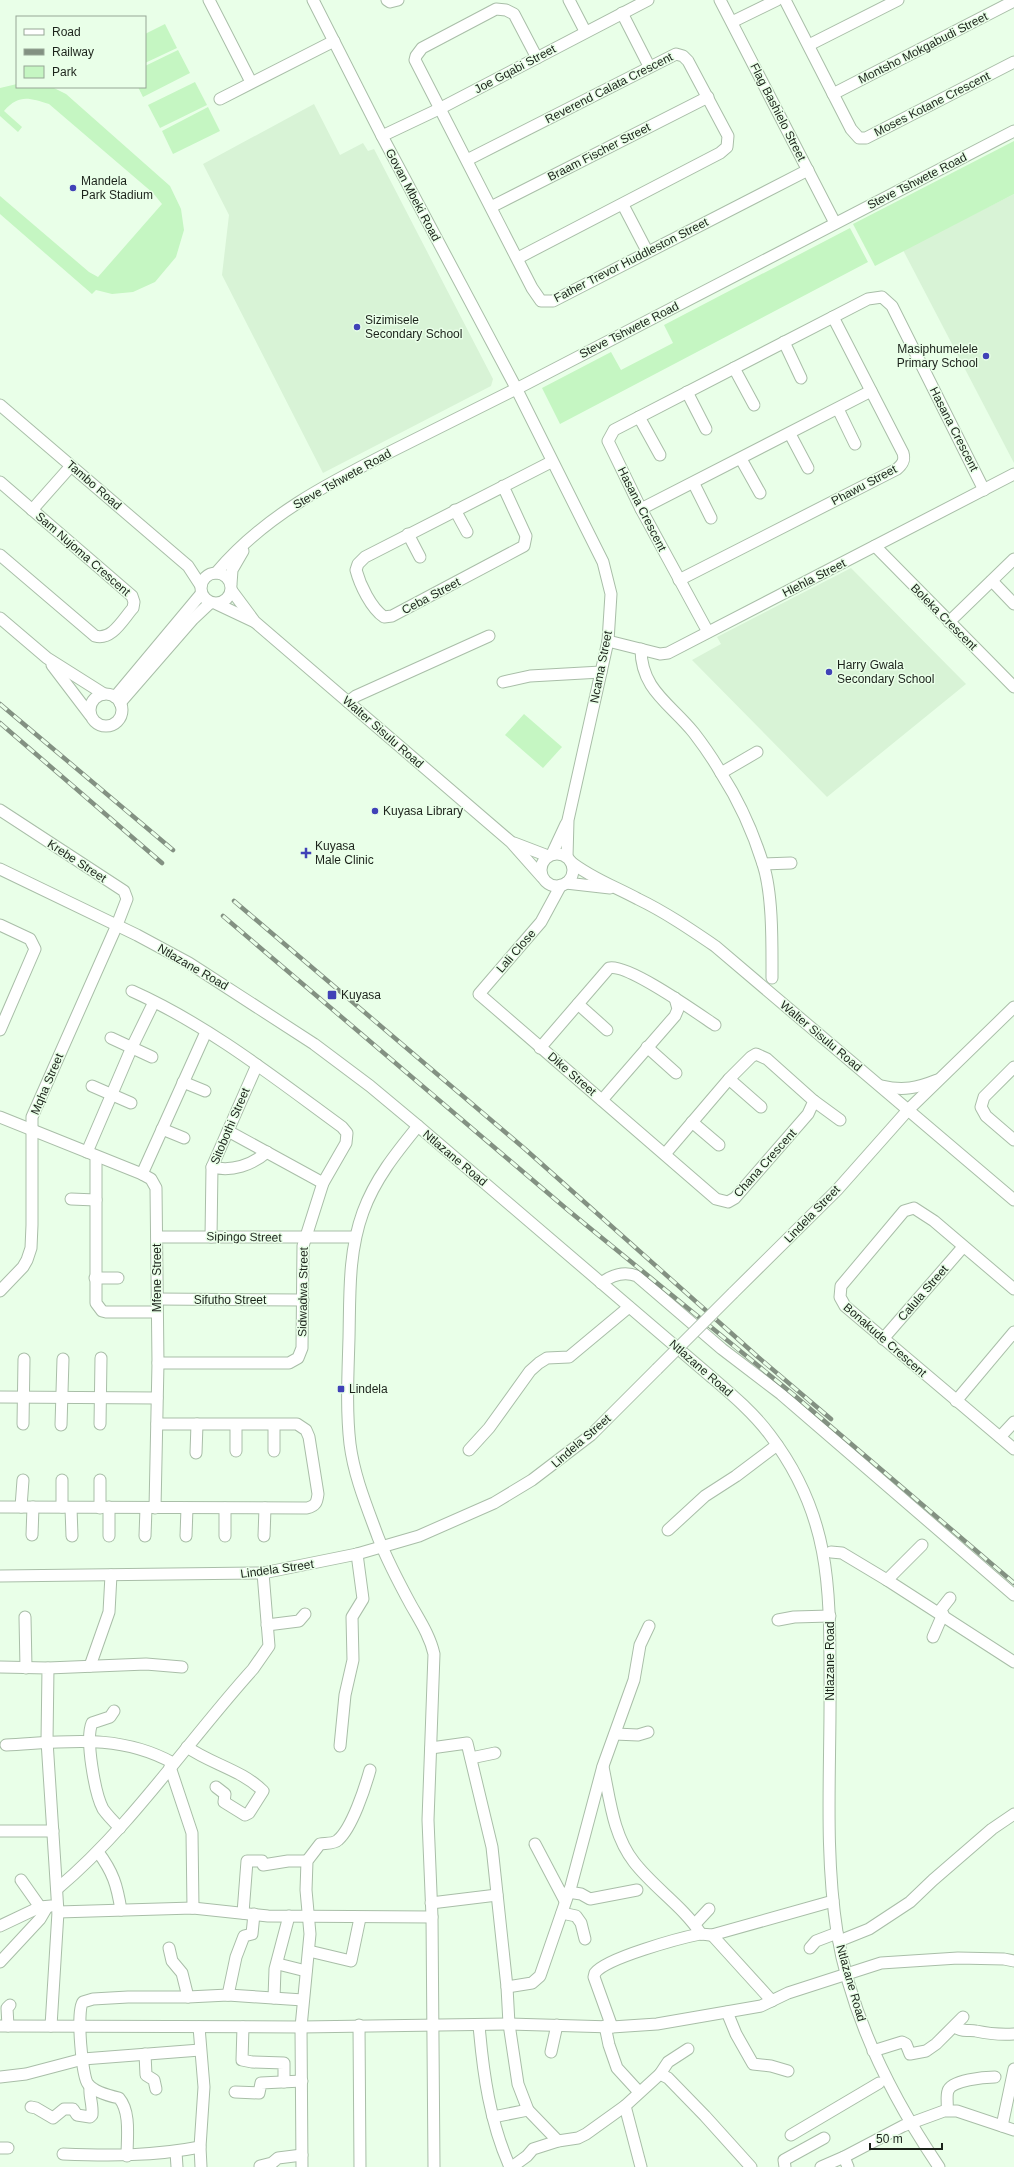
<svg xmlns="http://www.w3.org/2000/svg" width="1014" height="2167" font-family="Helvetica,sans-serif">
  <rect width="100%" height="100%" fill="#e9ffe8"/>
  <!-- built -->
  <g fill="#d8f3d6">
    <path d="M314,104L340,155L363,143L368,151L374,149L493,379L491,386L323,473L222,275L229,215L203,164Z"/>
    <path d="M1014,194V463L903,250Z"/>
    <path d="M851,568L966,684L827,797L692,660L721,644L717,637Z"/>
  </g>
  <!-- green -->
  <g fill="#c5f6c2">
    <path d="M165,24L177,48L145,63V34Z"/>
    <path d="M178,50L190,73L143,97L138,87H145V66Z"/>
    <path d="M195,82L207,105L160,128L148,105Z"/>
    <path d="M17,84V87H52L66,94L170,186L181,209L184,230L176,257L155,282L133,292L112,294L96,290L92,294L0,214V196L89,272L98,277L162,204L153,193L49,104C29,98 19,94 4,111L22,127L18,132L0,116V88Z"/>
    <path d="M208,107L220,131L173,154L162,131Z"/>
    <path d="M1014,141V194L875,266L853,224Z"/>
    <path d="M850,228L868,262L560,424L542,388L611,352L621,370L673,343L664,325Z"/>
    <path d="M524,714L562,747L543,768L505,735Z"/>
  </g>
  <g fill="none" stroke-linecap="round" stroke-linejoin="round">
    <defs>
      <g id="minor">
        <path d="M209,0L251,82"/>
        <path d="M313,0L382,136L514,384L603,562L611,594L608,641L568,820L567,857"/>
        <path d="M387,0L390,2L398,0"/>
        <path d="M569,0L585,31"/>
        <path d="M720,0L835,223"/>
        <path d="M785,0L851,129L859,138H866L1014,62"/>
        <path d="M622,13L649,66"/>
        <path d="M732,22L777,0"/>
        <path d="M809,45L898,0"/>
        <path d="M537,58L514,14L506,10L496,9L422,48L416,56L415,60L532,288L541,301H553L808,170"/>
        <path d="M833,94L1014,1"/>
        <path d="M220,99L334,41"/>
        <path d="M382,136L439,109L648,0"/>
        <path d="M467,160L676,54L683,56L688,61L728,136L727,147L720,153L518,258"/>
        <path d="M623,205L647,251"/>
        <path d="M491,207L708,97"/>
        <path d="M784,342L801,378"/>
        <path d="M734,368L754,405"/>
        <path d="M687,392L706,429"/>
        <path d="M0,405L188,566L201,586"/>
        <path d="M838,409L855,444"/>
        <path d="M639,417L660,455"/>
        <path d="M790,434L808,468"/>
        <path d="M741,459L760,493"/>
        <path d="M0,482L132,596L134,602L133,608C123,619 112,641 95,636L0,555"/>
        <path d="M694,484L711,518"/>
        <path d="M503,486L526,536L524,546L392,616L384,617C371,608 360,585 356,570L358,564L365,557L551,462"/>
        <path d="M641,509L871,391"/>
        <path d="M32,510L71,466"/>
        <path d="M455,510L467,532"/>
        <path d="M408,534L420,557"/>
        <path d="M875,546L1014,687"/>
        <circle cx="216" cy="588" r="15"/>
        <path d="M216,573C264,516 327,484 392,451C436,429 480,407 524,385C687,301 850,215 1014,131"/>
        <path d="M679,580L897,469C903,464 905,460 903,453L833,317"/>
        <path d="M992,581L1014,604"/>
        <path d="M231,584L232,570L243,551"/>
        <path d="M232,591L255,622L511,842L542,877"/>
        <path d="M217,604L253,621"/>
        <path d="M0,618L47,658L104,694"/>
        <path d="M949,622L1014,559"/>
        <path d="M708,632L641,509L608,441L614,430L868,299L882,297L892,306L984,490"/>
        <path d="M608,641L660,654L668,653L1014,474"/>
        <path d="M641,649C641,690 671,704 694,733C704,746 713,759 721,773C739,801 753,832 763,864C773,895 772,945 772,978"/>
        <path d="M52,665L90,715"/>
        <path d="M503,682L530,676L601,672"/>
        <circle cx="106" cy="710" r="16"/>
        <path d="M115,697L201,594"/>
        <path d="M348,702L356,696L489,636"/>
        <path d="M120,703L193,619L210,603"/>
        <path d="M721,773L757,752"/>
        <path d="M0,810L124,891L127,899L117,925L32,1117V1225L31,1248L27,1260L23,1267L0,1291"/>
        <path d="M514,843L548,856"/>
        <circle cx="557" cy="870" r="16"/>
        <path d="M552,854L566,824"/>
        <path d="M571,862C591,878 616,887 638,899C665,912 690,929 715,946L1014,1200"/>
        <path d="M763,864L791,863"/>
        <path d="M0,869L137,935L189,963L314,1044L370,1086L418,1126L709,1375C730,1393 753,1412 770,1435C830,1514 830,1585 830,1679C831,1764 824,1849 837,1932C851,2018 891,2096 939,2167"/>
        <path d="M566,883L610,888"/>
        <path d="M561,885L541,922L479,994L716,1199L728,1202L735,1198L808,1114L814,1101"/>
        <path d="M0,925L30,939L35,949L0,1030"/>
        <path d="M132,991C208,1025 275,1078 342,1127L347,1133L346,1143L323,1183L303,1246L302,1348L298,1358L289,1363H158"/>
        <path d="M578,1004L607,1030"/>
        <path d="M111,1038L152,1057"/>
        <path d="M647,1047L676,1073"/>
        <path d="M540,1048L609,968C627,963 697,1013 715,1025"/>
        <path d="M1014,1067L984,1097L981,1107L986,1116L1014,1140"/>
        <path d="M729,1079L761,1107"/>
        <path d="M183,1082L205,1091"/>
        <path d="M92,1086L131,1103"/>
        <path d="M882,1086C903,1091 917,1088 937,1080"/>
        <path d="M602,1100L675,1016L678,1009L675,998"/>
        <path d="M0,1117L142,1174L151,1179L156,1188L158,1363L155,1508"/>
        <path d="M692,1122L719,1145"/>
        <path d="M418,1126C396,1153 375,1179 363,1212C348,1253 350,1296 349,1338C348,1373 346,1410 350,1444C354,1476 367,1507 378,1537C387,1560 399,1583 411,1605C420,1621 430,1636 434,1654L428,1820L432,1917L434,2167"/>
        <path d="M162,1129L184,1138"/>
        <path d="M228,1131L323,1183"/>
        <path d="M87,1152L132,1047L154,1002"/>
        <path d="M665,1154L729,1079L751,1057L756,1054L767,1059L814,1101L840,1120"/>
        <path d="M96,1157V1303L102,1311L106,1312H156"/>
        <path d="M212,1167C232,1172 252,1165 267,1152"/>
        <path d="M142,1174L206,1032"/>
        <path d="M71,1199L96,1200"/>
        <path d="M157,1237H355"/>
        <path d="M211,1237L212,1167L257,1065"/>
        <path d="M95,1278H118"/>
        <path d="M601,1283C612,1275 625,1271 637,1276L722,1349L781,1394L1014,1595"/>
        <path d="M1014,1289L934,1221L914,1208L904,1211L841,1286L840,1297L845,1306L1014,1449"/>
        <path d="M733,1293L837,1190L908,1110L1014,1007"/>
        <path d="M157,1299L303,1300"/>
        <path d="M883,1339L963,1247"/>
        <path d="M0,1397L157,1398"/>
        <path d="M956,1401L1014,1332"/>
        <path d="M23,1424L24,1359"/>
        <path d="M100,1424L101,1358"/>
        <path d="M61,1425L63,1359"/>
        <path d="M236,1425V1451"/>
        <path d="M1000,1437L1014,1422"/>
        <path d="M469,1450L489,1428L530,1371L539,1363L547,1358L569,1357L629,1307"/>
        <path d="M274,1451V1425"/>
        <path d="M196,1453L197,1424"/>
        <path d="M62,1480V1507"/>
        <path d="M0,1507L307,1508C316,1506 317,1502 318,1494L309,1437L306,1430L297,1424H157"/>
        <path d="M21,1507L23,1480"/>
        <path d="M71,1508L72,1536"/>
        <path d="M100,1508V1480"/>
        <path d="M668,1530L705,1496L736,1476L777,1445"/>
        <path d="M32,1535L33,1507"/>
        <path d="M109,1536V1507"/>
        <path d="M145,1536L146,1508"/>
        <path d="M186,1536L187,1508"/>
        <path d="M225,1536V1508"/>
        <path d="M264,1536L265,1508"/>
        <path d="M831,1552L842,1553L887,1580L922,1545"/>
        <path d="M0,1576L263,1573L357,1554L419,1536L494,1503L532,1480L591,1435L657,1369"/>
        <path d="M887,1580L1014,1662"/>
        <path d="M939,1612L950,1598"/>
        <path d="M25,1617L26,1668"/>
        <path d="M778,1620L794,1617L830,1616"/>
        <path d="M267,1625L299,1621L305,1614"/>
        <path d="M933,1637L943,1614"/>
        <path d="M90,1666L109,1612L111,1575"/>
        <path d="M0,1667L48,1668L47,1741L58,1912L193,1908L268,1916L432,1917"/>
        <path d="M48,1668L146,1664L182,1667"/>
        <path d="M114,1711L110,1717L92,1723C85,1739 95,1794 103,1809C108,1816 114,1822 120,1828"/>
        <path d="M615,1734L638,1735L648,1732"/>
        <path d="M6,1745C65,1742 119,1733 173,1763"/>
        <path d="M340,1746L345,1695L353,1660L352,1617L363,1599L357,1554"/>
        <path d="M187,1747C211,1764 242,1770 263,1791L249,1813L245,1815L224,1802L225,1794L216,1787"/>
        <path d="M431,1748L467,1743L492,1847L507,1987L509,2024L518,2084L528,2110L558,2141"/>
        <path d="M471,1758L495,1753"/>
        <path d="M170,1767L192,1833L193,1908"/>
        <path d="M603,1767C610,1800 613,1835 634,1862C654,1888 683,1906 701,1934"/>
        <path d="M0,1831H53"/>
        <path d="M535,1844L565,1901"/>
        <path d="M98,1852C113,1872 117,1885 121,1910"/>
        <path d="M21,1880L40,1907"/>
        <path d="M57,1889C132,1826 187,1742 253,1669L269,1646L263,1573"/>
        <path d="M568,1892L581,1894L590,1899L637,1890"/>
        <path d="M431,1903L497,1895"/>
        <path d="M243,1913L247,1861H262L263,1865L288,1861H307"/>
        <path d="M562,1913L576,1916L581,1923L585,1939"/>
        <path d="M695,1924L709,1909"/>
        <path d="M0,1926L40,1907L51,1906"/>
        <path d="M712,1935L772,2001"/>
        <path d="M839,1941L869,1929L910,1902L933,1880L992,1829L1014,1814"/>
        <path d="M169,1948L172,1961L182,1973L188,1997"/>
        <path d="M810,1948L816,1941L837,1933"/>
        <path d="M309,1951L351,1961L360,1918"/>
        <path d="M0,1962L40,1919L47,1907"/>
        <path d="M278,1964L306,1971"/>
        <path d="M507,1987L532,1983L540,1976L571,1886L603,1766L634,1680L640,1645L649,1626"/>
        <path d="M228,1995L236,1957L244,1936L252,1934L254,1914"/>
        <path d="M274,1998L275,1969L289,1916"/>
        <path d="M727,2012L736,2034L753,2064L771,2066L788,2071"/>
        <path d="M359,2025L360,2167"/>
        <path d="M479,2025C483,2073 490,2123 510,2167"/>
        <path d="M0,2026L301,2027L509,2024L612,2027L657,2024L761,2006L788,1993L881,1963L958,1958L1004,1959L1014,1961"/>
        <path d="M8,2026L7,2008L10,2005"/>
        <path d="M51,2026L58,1912"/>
        <path d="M605,2026L609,2045L617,2068L639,2092"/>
        <path d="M199,2027L204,2087L200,2147L201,2167"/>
        <path d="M243,2027L242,2060L252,2062L284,2063V2082"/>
        <path d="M612,2027L594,1977L595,1973C606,1958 680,1938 700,1934C704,1934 708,1935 712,1935L833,1901"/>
        <path d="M955,2027C963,2033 968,2029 976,2031C990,2034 1000,2035 1014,2034"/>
        <path d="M873,2051L902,2042L906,2044L910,2054L926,2051L936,2044L963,2017"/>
        <path d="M551,2052L557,2025"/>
        <path d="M145,2054L146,2075L154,2080L156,2089"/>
        <path d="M660,2074L668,2062L688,2049"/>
        <path d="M0,2077L26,2074L83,2059L200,2050"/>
        <path d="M235,2092L259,2093L261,2083L302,2081"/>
        <path d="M625,2106L641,2167"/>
        <path d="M31,2107L36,2108L53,2118L64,2109H73L77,2115L90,2117L92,2115C93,2104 89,2097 90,2087"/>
        <path d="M947,2110C948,2105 946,2096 948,2091C951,2080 985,2077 995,2077"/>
        <path d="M493,2117L528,2110"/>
        <path d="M1002,2126L1014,2069"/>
        <path d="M791,2135L879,2083"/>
        <path d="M0,2148H8"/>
        <path d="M176,2152L177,2167"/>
        <path d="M63,2154C110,2156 154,2156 200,2147"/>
        <path d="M127,2156C127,2138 131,2112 119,2098C110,2096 94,2092 88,2084C82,2077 76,2010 83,2002L93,1999L128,1997H188L228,1995L303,2000"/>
        <path d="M844,2157L848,2167"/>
        <path d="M260,2166L272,2163L278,2158L302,2155"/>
        <path d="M302,2167L301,2027L310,1934L306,1890L307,1861L320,1844C325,1843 334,1844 338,1840C352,1828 365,1788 370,1770"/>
        <path d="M512,2167L527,2156L533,2149L558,2141L578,2138L586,2134L625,2106L660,2074L668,2078L705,2116L751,2167"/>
        <path d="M785,2167L784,2160L824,2138"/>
        <path d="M821,2167L844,2157L903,2126L944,2111H957L1014,2130"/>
      </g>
    </defs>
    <!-- minor casing -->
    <use href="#minor" stroke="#a9bea8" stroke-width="13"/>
    <!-- minor -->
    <use href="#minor" stroke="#fff" stroke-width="11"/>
    <defs>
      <g id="rail">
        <path d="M0,704L173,850"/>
        <path d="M0,723L162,863"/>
        <path d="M234,901L525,1149L758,1357L831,1419"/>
        <path d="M223,916L569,1211L794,1395L1014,1583"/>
      </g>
    </defs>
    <!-- rail casing -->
    <use href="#rail" stroke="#839182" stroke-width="4.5"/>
    <!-- rail -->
    <use href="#rail" stroke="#e9ffe8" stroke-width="3" stroke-dasharray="9" stroke-linecap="butt"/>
    <defs>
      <path id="minor-bridge" d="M657,1369L733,1293"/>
    </defs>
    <!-- minor-bridge casing -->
    <use href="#minor-bridge" stroke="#a9bea8" stroke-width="13" stroke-linecap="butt"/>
    <!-- minor-bridge -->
    <use href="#minor-bridge" stroke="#fff" stroke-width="11"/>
  </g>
  <!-- markers -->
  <g fill="#4042b7" stroke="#e9ffe8" stroke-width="1.5">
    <circle cx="73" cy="188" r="4"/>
    <circle cx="357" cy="327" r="4"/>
    <circle cx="986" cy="356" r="4"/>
    <circle cx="829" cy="672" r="4"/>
    <circle cx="375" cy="811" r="4"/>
    <path d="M304 847h4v4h4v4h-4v4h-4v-4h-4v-4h4z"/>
    <rect x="327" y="990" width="10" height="10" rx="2"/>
    <rect x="337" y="1385" width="8" height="8" rx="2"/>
  </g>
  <g text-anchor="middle" stroke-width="3" stroke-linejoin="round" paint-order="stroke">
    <!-- street labels -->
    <g font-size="12" fill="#1c231b" stroke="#e9ffe8">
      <text transform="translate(923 48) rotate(-27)" y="4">Montsho Mokgabudi Street</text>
      <text transform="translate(515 69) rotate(-28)" y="4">Joe Gqabi Street</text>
      <text transform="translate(609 88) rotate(-27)" y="4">Reverend Calata Crescent</text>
      <text transform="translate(932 104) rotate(-27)" y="4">Moses Kotane Crescent</text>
      <text transform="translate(778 112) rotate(63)" y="4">Flag Bashielo Street</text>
      <text transform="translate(599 152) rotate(-27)" y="4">Braam Fischer Street</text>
      <text transform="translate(917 181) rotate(-27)" y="4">Steve Tshwete Road</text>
      <text transform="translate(413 195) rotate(62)" y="4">Govan Mbeki Road</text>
      <text transform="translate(631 260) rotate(-27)" y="4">Father Trevor Huddleston Street</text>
      <text transform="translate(629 330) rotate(-27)" y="4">Steve Tshwete Road</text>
      <text transform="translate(954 429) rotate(63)" y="4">Hasana Crescent</text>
      <text transform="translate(342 479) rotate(-29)" y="4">Steve Tshwete Road</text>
      <text transform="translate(94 485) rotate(41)" y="4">Tambo Road</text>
      <text transform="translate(864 485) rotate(-28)" y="4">Phawu Street</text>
      <text transform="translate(642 509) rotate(63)" y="4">Hasana Crescent</text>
      <text transform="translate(83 554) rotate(41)" y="4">Sam Nujoma Crescent</text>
      <text transform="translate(814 578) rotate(-27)" y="4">Hlehla Street</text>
      <text transform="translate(431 596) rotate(-28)" y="4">Ceba Street</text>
      <text transform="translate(944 617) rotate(45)" y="4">Boleka Crescent</text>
      <text transform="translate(601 667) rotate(-79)" y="4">Ncama Street</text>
      <text transform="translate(383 732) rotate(41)" y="4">Walter Sisulu Road</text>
      <text transform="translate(77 861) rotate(33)" y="4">Krebe Street</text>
      <text transform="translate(516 951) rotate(-49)" y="4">Lali Close</text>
      <text transform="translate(193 967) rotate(30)" y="4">Ntlazane Road</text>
      <text transform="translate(821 1036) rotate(40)" y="4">Walter Sisulu Road</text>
      <text transform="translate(572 1074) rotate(41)" y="4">Dike Street</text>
      <text transform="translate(47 1084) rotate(-67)" y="4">Mqha Street</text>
      <text transform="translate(230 1126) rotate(-67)" y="4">Sitobothi Street</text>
      <text transform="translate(455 1158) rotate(40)" y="4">Ntlazane Road</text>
      <text transform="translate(765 1163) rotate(-48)" y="4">Chana Crescent</text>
      <text transform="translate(812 1214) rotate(-46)" y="4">Lindela Street</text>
      <text transform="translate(244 1237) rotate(1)" y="4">Sipingo Street</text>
      <text transform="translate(157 1278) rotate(-90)" y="4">Mfene Street</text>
      <text transform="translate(303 1292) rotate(-89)" y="4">Sidwadwa Street</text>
      <text transform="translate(923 1293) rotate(-49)" y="4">Calula Street</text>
      <text x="230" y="1304">Sifutho Street</text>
      <text transform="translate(885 1340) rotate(41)" y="4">Bonakude Crescent</text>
      <text transform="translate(701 1368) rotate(41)" y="4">Ntlazane Road</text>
      <text transform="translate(581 1441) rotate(-41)" y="4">Lindela Street</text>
      <text transform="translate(277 1569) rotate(-8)" y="4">Lindela Street</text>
      <text transform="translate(830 1661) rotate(-90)" y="4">Ntlazane Road</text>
      <text transform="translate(851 1983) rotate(74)" y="4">Ntlazane Road</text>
    </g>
    <!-- poi labels -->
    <g font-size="12" fill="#1c231b" stroke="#e9ffe8" text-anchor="start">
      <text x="81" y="185">Mandela<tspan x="81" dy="14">Park Stadium</tspan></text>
      <text x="365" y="324">Sizimisele<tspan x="365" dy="14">Secondary School</tspan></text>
      <text x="978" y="353" text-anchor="end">Masiphumelele<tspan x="978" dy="14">Primary School</tspan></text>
      <text x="837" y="669">Harry Gwala<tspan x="837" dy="14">Secondary School</tspan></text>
      <text x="383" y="815">Kuyasa Library</text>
      <text x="315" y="850">Kuyasa<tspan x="315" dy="14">Male Clinic</tspan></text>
      <text x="341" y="999">Kuyasa</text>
      <text x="349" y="1393">Lindela</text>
    </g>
  </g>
  <!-- legend -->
  <rect x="16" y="16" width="130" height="72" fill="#e9ffe8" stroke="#97a796"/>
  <rect x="24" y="29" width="20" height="6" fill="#ffffff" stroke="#97a796"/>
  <text x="52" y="36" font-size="12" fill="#1c231b">Road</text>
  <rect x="24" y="49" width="20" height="6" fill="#839182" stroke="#97a796"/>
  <text x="52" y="56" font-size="12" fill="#1c231b">Railway</text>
  <rect x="24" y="66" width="20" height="12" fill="#c5f6c2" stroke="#97a796"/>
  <text x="52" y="76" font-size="12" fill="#1c231b">Park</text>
  <!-- scale -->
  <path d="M870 2143v6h72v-6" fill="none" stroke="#1c231b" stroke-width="2"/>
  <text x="876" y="2143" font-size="12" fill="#1c231b" stroke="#e9ffe8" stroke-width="3" paint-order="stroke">50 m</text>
</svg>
